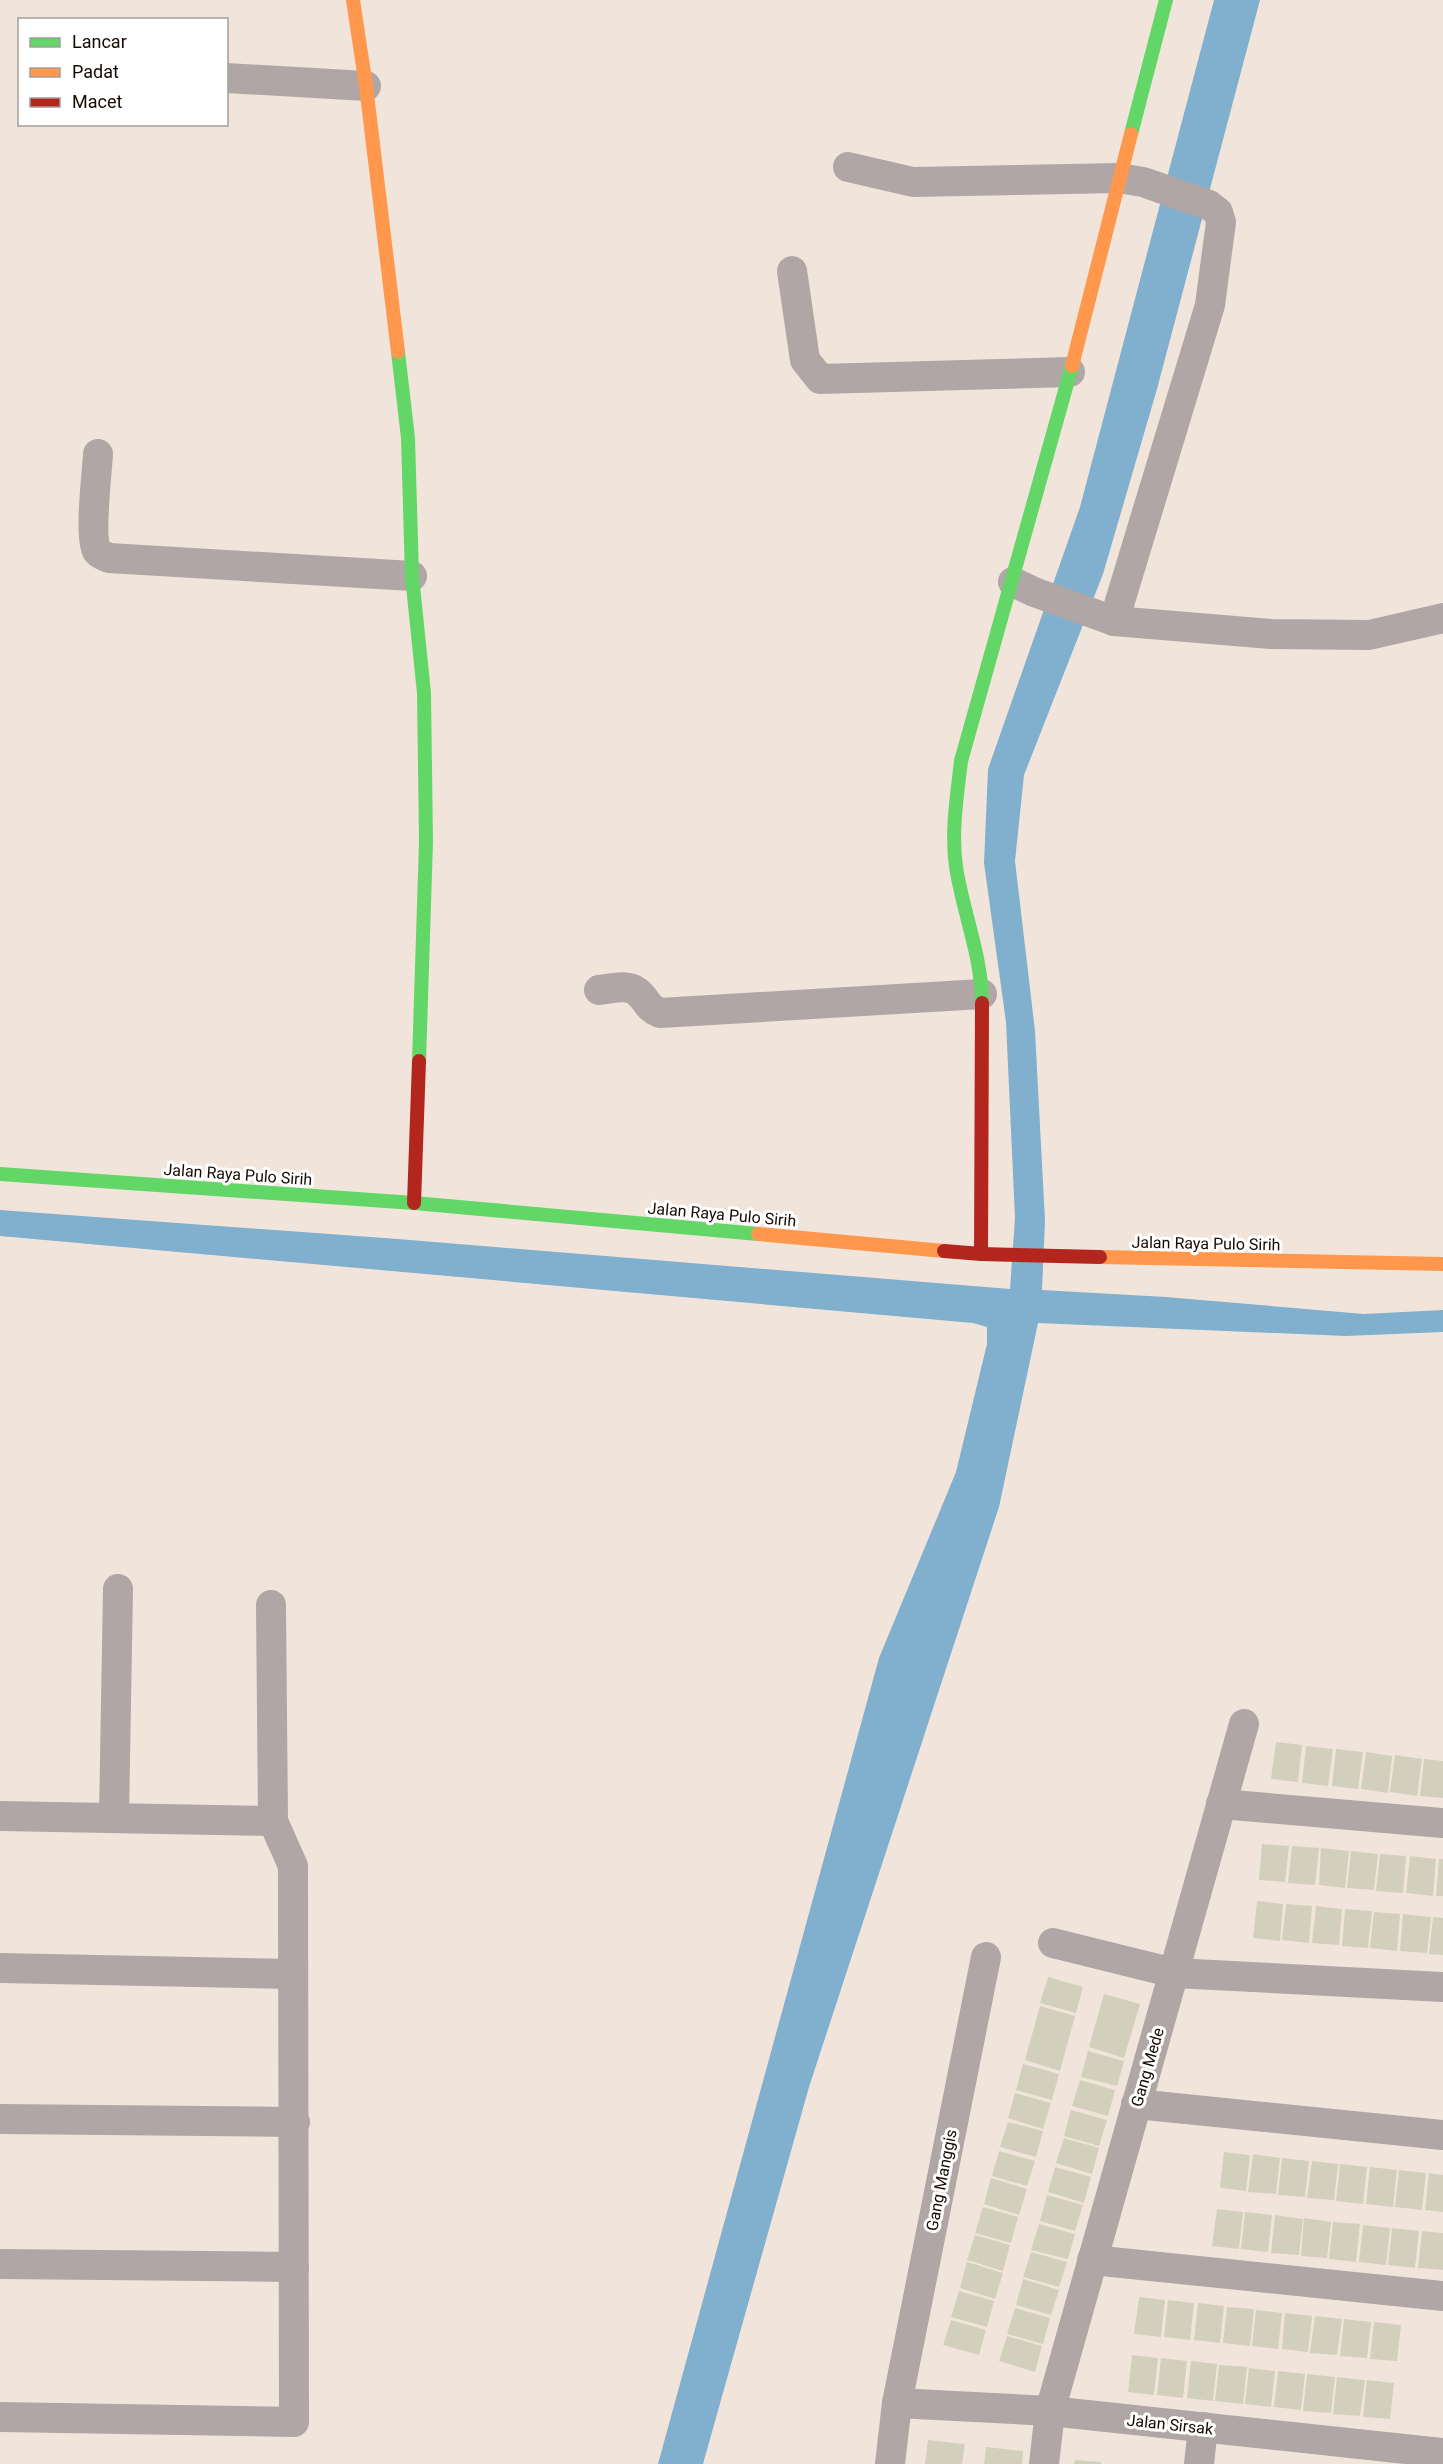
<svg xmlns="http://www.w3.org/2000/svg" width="1443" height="2464" font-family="Roboto,sans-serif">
  <rect width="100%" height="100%" fill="#f1e5db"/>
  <!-- water -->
  <path fill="#81afce" d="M1214,0H1260L1157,389L1103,574L1024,775L1015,861L1035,1031L1045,1221L1042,1290L1166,1297L1364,1314L1443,1310V1332L1346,1336L1038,1323L999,1507L809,2087L703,2464H658L879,1658L956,1472L987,1344V1327L973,1323L0,1236V1210L398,1239L1010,1289L1015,1218L1006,1022L984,863L988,769L1080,507Z"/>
  <!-- building -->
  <g fill="#d2d0bd">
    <path d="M1276,1742L1302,1745L1298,1782L1271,1779Z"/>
    <path d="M1306,1746L1333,1749L1328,1786L1302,1783Z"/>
    <path d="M1336,1749L1363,1752L1358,1789L1332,1786Z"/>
    <path d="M1366,1752L1392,1756L1388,1793L1361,1789Z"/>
    <path d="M1395,1755L1422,1759L1417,1796L1390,1792Z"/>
    <path d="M1424,1759L1443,1761V1798L1420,1796Z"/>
    <path d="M1262,1844L1289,1846L1285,1882L1259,1880Z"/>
    <path d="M1292,1846L1319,1848L1315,1885L1288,1883Z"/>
    <path d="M1321,1848L1349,1851L1345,1888L1319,1885Z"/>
    <path d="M1351,1851L1378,1854L1374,1890L1347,1888Z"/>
    <path d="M1380,1854L1406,1856L1403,1893L1376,1891Z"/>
    <path d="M1410,1856L1436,1859L1433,1896L1406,1893Z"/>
    <path d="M1439,1859H1443V1896H1436Z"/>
    <path d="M1257,1901L1283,1904L1280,1941L1253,1938Z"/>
    <path d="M1286,1904L1312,1906L1309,1943L1282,1940Z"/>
    <path d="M1316,1906L1342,1909L1339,1945L1312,1943Z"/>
    <path d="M1345,1909L1372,1911L1368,1948L1342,1946Z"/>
    <path d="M1374,1912L1400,1914L1397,1951L1370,1948Z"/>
    <path d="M1403,1914L1431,1917L1427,1953L1400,1951Z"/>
    <path d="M1433,1917L1443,1918V1955L1429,1954Z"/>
    <path d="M1048,1977L1083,1987L1076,2013L1040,2003Z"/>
    <path d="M1104,1994L1140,2004L1124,2058L1089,2047Z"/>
    <path d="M1040,2006L1075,2016L1060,2071L1025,2060Z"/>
    <path d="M1088,2051L1124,2061L1117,2086L1081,2077Z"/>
    <path d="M1023,2064L1059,2074L1052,2100L1016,2090Z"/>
    <path d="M1080,2080L1115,2090L1108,2116L1072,2106Z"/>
    <path d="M1015,2093L1051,2103L1043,2129L1008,2118Z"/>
    <path d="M1071,2110L1107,2120L1099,2146L1064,2136Z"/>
    <path d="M1008,2122L1043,2131L1036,2157L1000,2147Z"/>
    <path d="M1064,2138L1099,2148L1092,2174L1056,2163Z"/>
    <path d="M999,2151L1035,2161L1027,2186L992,2176Z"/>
    <path d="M1224,2152L1250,2155L1246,2191L1220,2188Z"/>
    <path d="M1253,2154L1280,2158L1276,2194L1248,2192Z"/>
    <path d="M1282,2158L1309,2161L1305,2197L1278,2195Z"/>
    <path d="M1312,2161L1338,2164L1334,2200L1307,2198Z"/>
    <path d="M1340,2164L1367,2167L1363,2204L1336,2201Z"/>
    <path d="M1055,2167L1091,2177L1084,2203L1048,2192Z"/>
    <path d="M1370,2167L1397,2170L1393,2207L1366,2204Z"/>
    <path d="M1399,2170L1426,2173L1422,2210L1395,2207Z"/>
    <path d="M1429,2173L1443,2175V2212L1425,2210Z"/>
    <path d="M991,2178L1027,2189L1019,2215L984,2204Z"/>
    <path d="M1047,2195L1083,2205L1075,2231L1040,2221Z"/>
    <path d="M983,2207L1018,2217L1011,2243L975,2233Z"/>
    <path d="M1217,2209L1243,2212L1239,2249L1212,2246Z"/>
    <path d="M1245,2212L1272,2215L1268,2252L1241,2249Z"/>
    <path d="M1275,2215L1303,2219L1299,2255L1271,2253Z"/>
    <path d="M1304,2218L1331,2222L1327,2258L1301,2256Z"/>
    <path d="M1333,2222L1360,2224L1356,2262L1329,2259Z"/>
    <path d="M1039,2224L1075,2234L1068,2259L1031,2250Z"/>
    <path d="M1363,2225L1390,2228L1386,2265L1359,2262Z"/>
    <path d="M1392,2228L1419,2231L1415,2268L1388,2265Z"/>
    <path d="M1422,2231L1443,2233V2270L1418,2268Z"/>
    <path d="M975,2235L1010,2245L1003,2271L967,2260Z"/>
    <path d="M1031,2252L1067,2262L1059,2287L1023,2277Z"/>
    <path d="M967,2262L1003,2273L995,2299L960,2288Z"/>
    <path d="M1023,2279L1059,2290L1051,2315L1016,2305Z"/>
    <path d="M959,2291L994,2301L987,2327L951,2317Z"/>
    <path d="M1139,2297L1165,2300L1161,2337L1134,2334Z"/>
    <path d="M1168,2300L1194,2303L1190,2340L1164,2337Z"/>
    <path d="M1198,2303L1224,2306L1220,2343L1194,2340Z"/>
    <path d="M1227,2307L1254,2309L1250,2346L1223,2343Z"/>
    <path d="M1015,2308L1050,2318L1043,2344L1007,2334Z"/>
    <path d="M1256,2310L1282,2313L1278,2349L1252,2346Z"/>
    <path d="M1285,2313L1312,2316L1308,2352L1282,2349Z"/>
    <path d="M1315,2316L1342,2319L1337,2355L1310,2353Z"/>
    <path d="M1344,2319L1371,2322L1367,2358L1340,2356Z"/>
    <path d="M951,2320L986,2330L979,2355L943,2345Z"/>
    <path d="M1374,2322L1401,2325L1397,2361L1370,2359Z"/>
    <path d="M1007,2336L1042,2346L1035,2372L999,2361Z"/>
    <path d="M1132,2355L1158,2358L1154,2395L1128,2392Z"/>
    <path d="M1161,2358L1187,2361L1183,2398L1157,2395Z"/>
    <path d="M1191,2361L1217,2364L1213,2401L1187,2398Z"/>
    <path d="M1219,2365L1247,2367L1243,2404L1215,2401Z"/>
    <path d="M1249,2368L1275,2371L1271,2407L1245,2404Z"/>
    <path d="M1278,2371L1305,2374L1301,2410L1274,2407Z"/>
    <path d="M1307,2374L1335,2377L1331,2413L1303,2411Z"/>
    <path d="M1337,2377L1365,2380L1360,2416L1333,2414Z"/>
    <path d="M1367,2380L1394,2383L1390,2419L1363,2417Z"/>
    <path d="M928,2440L965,2444L962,2464H925Z"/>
    <path d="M986,2447L1023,2451L1022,2464H984Z"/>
    <path d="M1075,2460L1101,2462V2464H1074Z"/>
  </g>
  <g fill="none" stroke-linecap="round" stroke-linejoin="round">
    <!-- street -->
    <g stroke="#afa6a5" stroke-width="30">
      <path d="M226,78L366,86"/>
      <path d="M848,167L913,182L1119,178L1143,182L1209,205L1218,212L1221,222L1210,305L1114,621"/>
      <path d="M792,271L805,360L820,379L1070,372"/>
      <path d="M98,454C97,473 89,537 97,551C100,555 105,556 109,558L412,576"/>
      <path d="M1013,582L1034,592L1114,621L1271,634L1369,635L1443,618"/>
      <path d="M599,990C610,989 627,984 636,991C647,998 645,1007 660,1013L982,994"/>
      <path d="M1221,1804L1443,1823"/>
      <path d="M0,1816L273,1821"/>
      <path d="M114,1817L118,1589"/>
      <path d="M1053,1943L1174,1973L1443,1987"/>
      <path d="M0,1968L292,1974"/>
      <path d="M1136,2104L1443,2135"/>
      <path d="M0,2119L295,2122"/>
      <path d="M1092,2260L1443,2296"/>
      <path d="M0,2264L294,2267"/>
      <path d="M897,2403L1050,2411L1443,2453"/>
      <path d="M0,2417L294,2422L293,1866L273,1821L271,1605"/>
      <path d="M890,2464L897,2403L986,1957"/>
      <path d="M1044,2464L1050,2411L1244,1724"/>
      <path d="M1199,2464L1203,2427"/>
    </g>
    <!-- fast -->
    <g stroke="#63d668" stroke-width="14">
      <path d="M1131,134L1166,0"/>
      <path d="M398,352L408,438L412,576L424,693L426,842L419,1061"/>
      <path d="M982,1003C982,957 963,912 956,867C951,832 957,796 961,761L1072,366"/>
      <path d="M0,1174L414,1203L758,1234"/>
    </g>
    <!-- slow -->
    <g stroke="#ff974d" stroke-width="14">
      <path d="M353,0L366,86L398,352"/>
      <path d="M1072,366L1131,134"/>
      <path d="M758,1234L944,1251"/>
      <path d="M1100,1257L1443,1264"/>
    </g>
    <!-- jam -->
    <g stroke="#b3261e" stroke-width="14">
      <path d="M414,1203L419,1061"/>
      <path d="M944,1251L981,1254L1100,1257"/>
      <path d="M981,1254L982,1003"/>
    </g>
  </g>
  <g text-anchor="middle" stroke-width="6" stroke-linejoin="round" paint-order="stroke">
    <!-- street labels -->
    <g font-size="16" fill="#160a02" stroke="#fff">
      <text transform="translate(238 1174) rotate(4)" y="6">Jalan Raya Pulo Sirih</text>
      <text transform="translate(722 1214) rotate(5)" y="6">Jalan Raya Pulo Sirih</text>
      <text transform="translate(1206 1243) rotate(1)" y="6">Jalan Raya Pulo Sirih</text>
      <text transform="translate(1147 2067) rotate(-74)" y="6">Gang Mede</text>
      <text transform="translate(941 2180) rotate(-79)" y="6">Gang Manggis</text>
      <text transform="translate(1170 2424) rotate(6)" y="6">Jalan Sirsak</text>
    </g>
  </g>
  <!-- legend -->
  <rect x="18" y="18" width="210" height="108" fill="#ffffff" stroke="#a29d9a" stroke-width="1.5"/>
  <rect x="30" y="38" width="30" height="9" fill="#63d668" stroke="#a29d9a" stroke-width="1.5"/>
  <text x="72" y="48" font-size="18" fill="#160a02">Lancar</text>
  <rect x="30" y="68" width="30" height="9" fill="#ff974d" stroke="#a29d9a" stroke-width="1.5"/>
  <text x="72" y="78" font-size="18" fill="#160a02">Padat</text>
  <rect x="30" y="98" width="30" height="9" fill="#b3261e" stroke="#a29d9a" stroke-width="1.5"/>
  <text x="72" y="108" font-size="18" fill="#160a02">Macet</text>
</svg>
